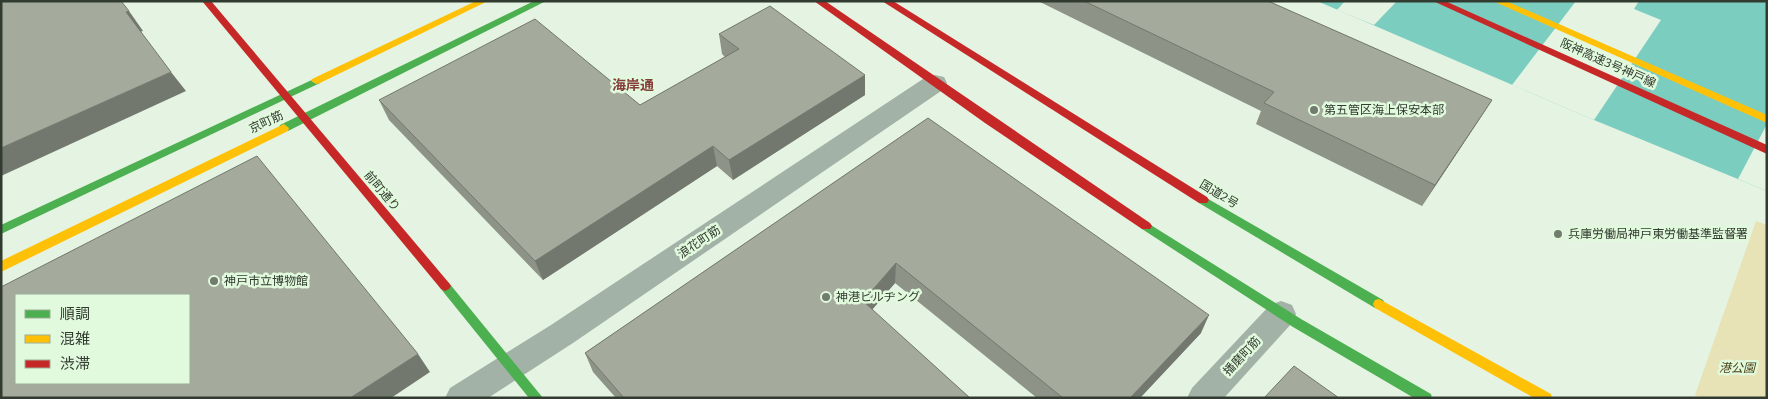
<svg xmlns="http://www.w3.org/2000/svg" width="1768" height="399" font-family="Bitter,'Noto Sans JP',serif">
  <rect width="100%" height="100%" fill="#e5f3e2"/>
  <!-- green -->
  <path fill="#e7e3b6" d="M1756,221L1767,225V398H1700L1695,395Z"/>
  <!-- water -->
  <path fill="#7bcdc0" d="M1317,1H1767V191L1594,120Z"/>
  <!-- pier -->
  <g fill="#e5f3e2">
    <path d="M1345,1H1397L1374,25L1337,10Z"/>
    <path d="M1576,1H1639L1634,9L1661,20L1594,120L1512,85Z"/>
    <path d="M1767,124V191L1738,179Z"/>
  </g>
  <g fill="none" stroke-linecap="round" stroke-linejoin="round">
    <!-- street -->
    <g fill="#a3b2a7" fill-rule="evenodd">
      <path d="M935,75L944,77L947,83L944,89L573,343L488,398H445L450,388L551,325L926,77Z"/>
      <path d="M1281,301L1292,305L1296,314L1292,323L1224,398H1187L1192,388L1270,305Z"/>
    </g>
    <!-- fast -->
    <g fill="#4caf50" fill-rule="evenodd">
      <path d="M534,1H546L288,131H280L279,128L280,125Z"/>
      <path d="M316,78L320,79L321,81L320,83L1,234V225Z"/>
      <path d="M1203,196L1383,300L1385,304L1383,308L1379,309L1375,308L1199,203L1197,200L1199,197Z"/>
      <path d="M1146,222L1301,319L1431,394L1432,398H1414L1293,327L1142,229L1140,226L1142,223Z"/>
      <path d="M445,281L449,283L543,398H529L441,289L439,286L441,283Z"/>
    </g>
    <!-- slow -->
    <g fill="#ffc107" fill-rule="evenodd">
      <path d="M476,1H488L320,83L316,84L311,81L312,79Z"/>
      <path d="M1493,1H1506L1767,115V123Z"/>
      <path d="M284,124L289,128L288,131L1,272V261Z"/>
      <path d="M1379,299L1551,394L1552,398H1534L1375,308L1373,304L1375,300Z"/>
    </g>
    <!-- jam -->
    <g fill="#c62828" fill-rule="evenodd">
      <path d="M202,1H211L449,283L451,286L449,289L445,291L441,289Z"/>
      <path d="M814,1H825L1150,223L1152,226L1150,229H1142L985,123Z"/>
      <path d="M882,1H893L1207,197L1209,200L1207,203H1199Z"/>
      <path d="M1433,1H1445L1767,145V154Z"/>
    </g>
  </g>
  <!-- wall -->
  <g fill="#8d9387">
    <path d="M1038,1H1268L1492,100L1422,206L1256,124L1261,111Z"/>
    <path d="M719,34L865,95L733,180L717,166L543,280L389,120L379,100L640,105L725,57L722,54Z"/>
    <path d="M928,118L1201,333L1140,398H1037L895,283L872,310L970,398H616L593,372L585,353Z"/>
  </g>
  <!-- shaded-wall -->
  <g fill="#73786e">
    <path d="M129,11L143,31L140,32L126,12Z"/>
    <path d="M171,72L186,91L1,176V148Z"/>
    <path d="M865,75V95L733,180L729,160Z"/>
    <path d="M1492,100L1479,120L1422,206L1435,185Z"/>
    <path d="M713,146L717,166L543,280L535,261Z"/>
    <path d="M896,263L895,283L863,320V301Z"/>
    <path d="M1209,315L1201,333L1140,398H1130Z"/>
    <path d="M418,354L430,372L391,398H350Z"/>
  </g>
  <!-- building -->
  <g fill="#a4ab9d" stroke="#73786e" fill-rule="evenodd">
    <path d="M1,1H121L129,11L126,12L171,72L1,148Z"/>
    <path d="M1084,1H1268L1492,100L1435,185L1264,103L1274,92Z"/>
    <path d="M770,6L865,75L729,160L713,146L535,261L379,100L535,19L640,105L739,49L719,34Z"/>
    <path d="M928,118L1209,315L1130,398H1063L896,263L863,301L970,398H624L585,353Z"/>
    <path d="M257,156L418,354L350,398H1V287ZM16,295H189V383H16Z"/>
    <path d="M1294,366L1339,398H1264Z"/>
  </g>
  <!-- markers -->
  <g fill="#717b6e" stroke="#e1f9dc" stroke-width="2">
    <circle cx="1314" cy="110" r="5"/>
    <circle cx="1558" cy="234" r="5"/>
    <circle cx="214" cy="281" r="5"/>
    <circle cx="826" cy="297" r="5"/>
  </g>
  <g text-anchor="middle" stroke-width="5" stroke-linejoin="round" paint-order="stroke">
    <!-- street labels -->
    <g font-size="12" fill="#323b30" stroke="#e1f9dc">
      <text transform="translate(1608 63) rotate(24)" y="4">阪神高速3号神戸線</text>
      <text transform="translate(266 122) rotate(-25)" y="4">京町筋</text>
      <text transform="translate(382 191) rotate(50)" y="4">前町通り</text>
      <text transform="translate(1219 194) rotate(31)" y="4">国道2号</text>
      <text transform="translate(699 242) rotate(-34)" y="4">浪花町筋</text>
      <text transform="translate(1242 356) rotate(-47)" y="4">播磨町筋</text>
    </g>
    <!-- poi labels -->
    <g font-size="12" fill="#323b30" stroke="#e1f9dc" text-anchor="start">
      <text x="1324" y="114">第五管区海上保安本部</text>
      <text x="1568" y="238">兵庫労働局神戸東労働基準監督署</text>
      <text x="224" y="285">神戸市立博物館</text>
      <text x="836" y="301">神港ビルヂング</text>
    </g>
    <!-- park labels -->
    <g font-size="12" font-style="italic" fill="#4c4014" stroke="#e1f9dc">
      <text x="1737" y="372">港公園</text>
    </g>
    <!-- neighbourhood labels -->
    <g font-size="14" font-weight="bold" fill="#853d3a" stroke="#e1f9dc">
      <text x="633" y="90">海岸通</text>
    </g>
  </g>
  <!-- border -->
  <rect width="1768" height="399" fill="none" stroke="#323b30" stroke-width="5"/>
  <!-- legend -->
  <rect x="15" y="294" width="175" height="90" fill="#e1f9dc" stroke="#9bad97"/>
  <rect x="25" y="310" width="25" height="8" fill="#4caf50" stroke="#9bad97"/>
  <text x="60" y="319" font-size="15" fill="#323b30">順調</text>
  <rect x="25" y="335" width="25" height="8" fill="#ffc107" stroke="#9bad97"/>
  <text x="60" y="344" font-size="15" fill="#323b30">混雑</text>
  <rect x="25" y="360" width="25" height="8" fill="#c62828" stroke="#9bad97"/>
  <text x="60" y="369" font-size="15" fill="#323b30">渋滞</text>
</svg>
